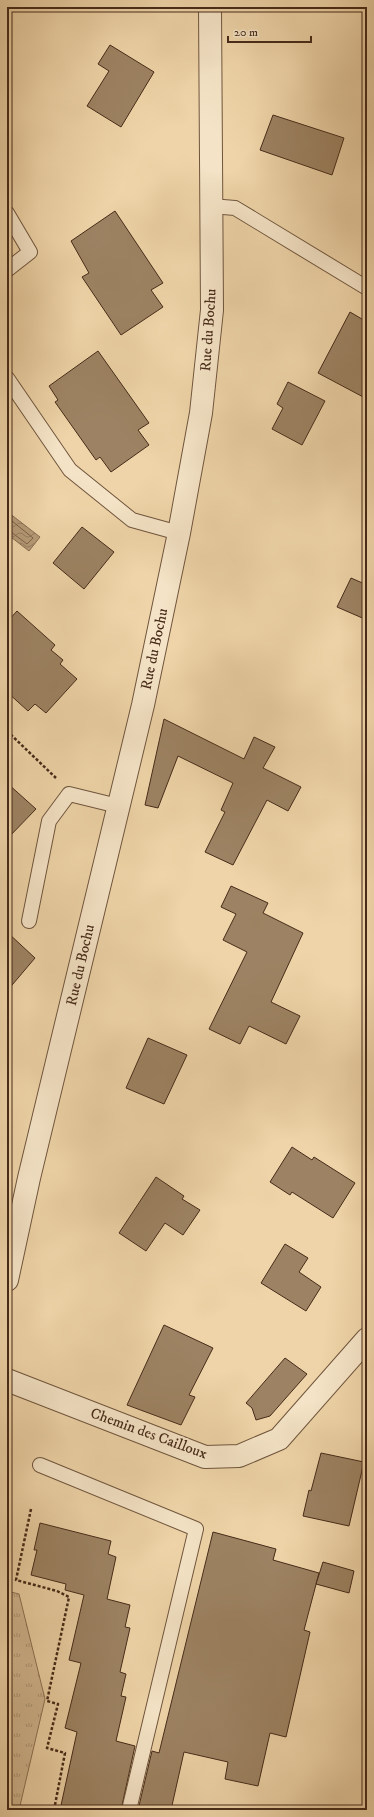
<svg xmlns="http://www.w3.org/2000/svg" width="374" height="1817" font-family="'IM FELL DW Pica',serif">
  <defs>
    <pattern id="park-tufts" width="24" height="20" patternUnits="userSpaceOnUse"><rect width="24" height="20" fill="#d1b790"/><path d="M3 7l-1-3M5 7V3M7 7l1-3M15 17l-1-3M17 17v-4M19 17l1-3" fill="none" stroke="#ab9575"/></pattern>
    <pattern id="water-waves" width="16" height="10" patternUnits="userSpaceOnUse"><rect width="16" height="10" fill="#b59b77"/><path d="M0 5q4-4 8 0t8 0" fill="none" stroke="#957f61"/></pattern>
  </defs>
  <rect width="100%" height="100%" fill="#eed4a8"/>
  <filter id="stains"><feTurbulence type="fractalNoise" baseFrequency=".005" numOctaves="4"/><feColorMatrix values="0 0 0 0 .2 0 0 0 0 .09 0 0 0 0 .02 0 0 0 .5 -.17"/></filter>
  <radialGradient id="worn" r=".72"><stop offset=".6" stop-color="#630" stop-opacity="0"/><stop offset="1" stop-color="#630" stop-opacity=".3"/></radialGradient>
  <!-- park -->
  <path fill="url(#park-tufts)" stroke="#8c7154" d="M7,1591L19,1594L45,1699L19,1810H7Z"/>
  <!-- water -->
  <path fill="url(#water-waves)" stroke="#896e51" d="M9,513L40,537L29,551L7,534Z"/>
  <g fill="none" stroke-linecap="round" stroke-linejoin="round">
    <!-- shore -->
    <path stroke="#7e6348" stroke-width="1" d="M7,517L33,538L27,544L11,532L7,531"/>
  </g>
  <!-- building -->
  <g fill="#9d8363" stroke="#462b19">
    <path d="M110,45L154,72L121,127L87,106L109,71L98,64Z"/>
    <path d="M273,115L344,138L332,175L260,150Z"/>
    <path d="M115,211L163,283L151,290L163,307L121,335L82,277L89,273L71,241Z"/>
    <path d="M350,312L367,322V399L318,373Z"/>
    <path d="M98,351L149,423L138,430L149,445L111,472L100,457L96,460L55,402L58,400L49,386Z"/>
    <path d="M288,382L325,401L302,445L272,429L283,408L277,404Z"/>
    <path d="M82,527L114,552L84,589L53,563Z"/>
    <path d="M351,578L367,585V620L337,607Z"/>
    <path d="M17,611L55,645L51,650L63,660L60,664L77,679L46,713L35,704L28,711L7,692V622Z"/>
    <path d="M164,719L244,759L254,737L275,747L263,768L301,787L288,811L267,800L233,865L205,852L225,812L221,810L233,783L178,756L158,808L145,805Z"/>
    <path d="M7,783L36,809L7,839Z"/>
    <path d="M231,886L268,903L263,913L303,933L271,1002L300,1016L286,1044L249,1026L240,1044L209,1029L247,952L223,940L236,914L221,907Z"/>
    <path d="M7,932L35,958L7,991Z"/>
    <path d="M148,1038L187,1055L164,1104L126,1088Z"/>
    <path d="M292,1147L312,1160L314,1157L355,1183L333,1218L292,1192L290,1195L270,1182Z"/>
    <path d="M156,1177L184,1196L182,1199L200,1210L183,1235L165,1223L146,1251L119,1233Z"/>
    <path d="M285,1244L308,1258L299,1272L321,1287L306,1311L261,1283Z"/>
    <path d="M164,1325L213,1348L189,1395L195,1397L181,1425L127,1405Z"/>
    <path d="M285,1358L307,1374L270,1416L256,1420L252,1408L246,1403Z"/>
    <path d="M321,1453L364,1462L349,1526L303,1516L309,1490L311,1491Z"/>
    <path d="M40,1523L111,1541L108,1554L116,1557L107,1599L130,1605L125,1627L130,1628L120,1672L126,1674L121,1696L126,1697L116,1741L135,1746L121,1810H60L77,1732L65,1728L81,1663L69,1660L84,1595L65,1590L66,1584L31,1575L37,1550H34Z"/>
    <path d="M213,1532L276,1549L273,1560L319,1573L304,1630L310,1632L286,1737L270,1733L258,1786L225,1779L228,1762L184,1752L171,1810H138L152,1751L159,1753Z"/>
    <path d="M323,1562L354,1571L349,1593L316,1584Z"/>
  </g>
  <g fill="none" stroke-linecap="round" stroke-linejoin="round">
    <defs>
      <g id="service">
        <path d="M211,206L235,208L367,288"/>
        <path d="M7,213L30,252L7,270"/>
        <path d="M7,378L70,470L132,520L179,533"/>
        <path d="M29,921L49,821L69,794L118,806"/>
        <path d="M40,1465L196,1529L129,1810"/>
      </g>
      <g id="minor">
        <path d="M7,1280L29,1178L143,705L179,533L201,413L212,310L210,7"/>
        <path d="M7,1380L205,1457L239,1456L279,1439L367,1339"/>
      </g>
    </defs>
    <!-- service casing -->
    <use href="#service" stroke="#70553d" stroke-width="16"/>
    <!-- minor casing -->
    <use href="#minor" stroke="#70553d" stroke-width="24"/>
    <!-- path -->
    <g stroke="#462b19" stroke-width="2.5" stroke-dasharray="3 2" stroke-linecap="butt">
      <path d="M7,731L56,778"/>
      <path d="M31,1509L16,1580L57,1591L69,1597L47,1701L58,1704L47,1748L65,1753L54,1810"/>
    </g>
    <!-- service -->
    <use href="#service" stroke="#f4e3c6" stroke-width="14"/>
    <!-- minor -->
    <use href="#minor" stroke="#f4e3c6" stroke-width="22"/>
  </g>
  <g text-anchor="middle" stroke-width="4" stroke-linejoin="round" paint-order="stroke">
    <!-- street labels -->
    <g font-size="15" fill="#462b19" stroke="#f4e3c6">
      <text transform="translate(208 330) rotate(-86)" y="5">Rue du Bochu</text>
      <text transform="translate(154 649) rotate(-78)" y="5">Rue du Bochu</text>
      <text transform="translate(80 965) rotate(-77)" y="5">Rue du Bochu</text>
      <text transform="translate(149 1433) rotate(20)" y="5">Chemin des Cailloux</text>
    </g>
  </g>
  <!-- margin -->
  <rect width="374" height="1817" fill="none" stroke="#eed4a8" stroke-width="24"/>
  <rect x="8" y="8" width="358" height="1801" fill="none" stroke="#462b19" stroke-width="2"/>
  <rect x="12" y="12" width="350" height="1793" fill="none" stroke="#462b19"/>
  <!-- scale -->
  <path d="M228 36v6h83v-6" fill="none" stroke="#462b19" stroke-width="2"/>
  <text x="234" y="36" font-size="12" fill="#462b19" stroke="#f4e3c6" stroke-width="3" paint-order="stroke">20 m</text>
  <rect width="100%" height="100%" filter="url(#stains)"/>
  <rect width="100%" height="100%" fill="url(#worn)"/>
</svg>
